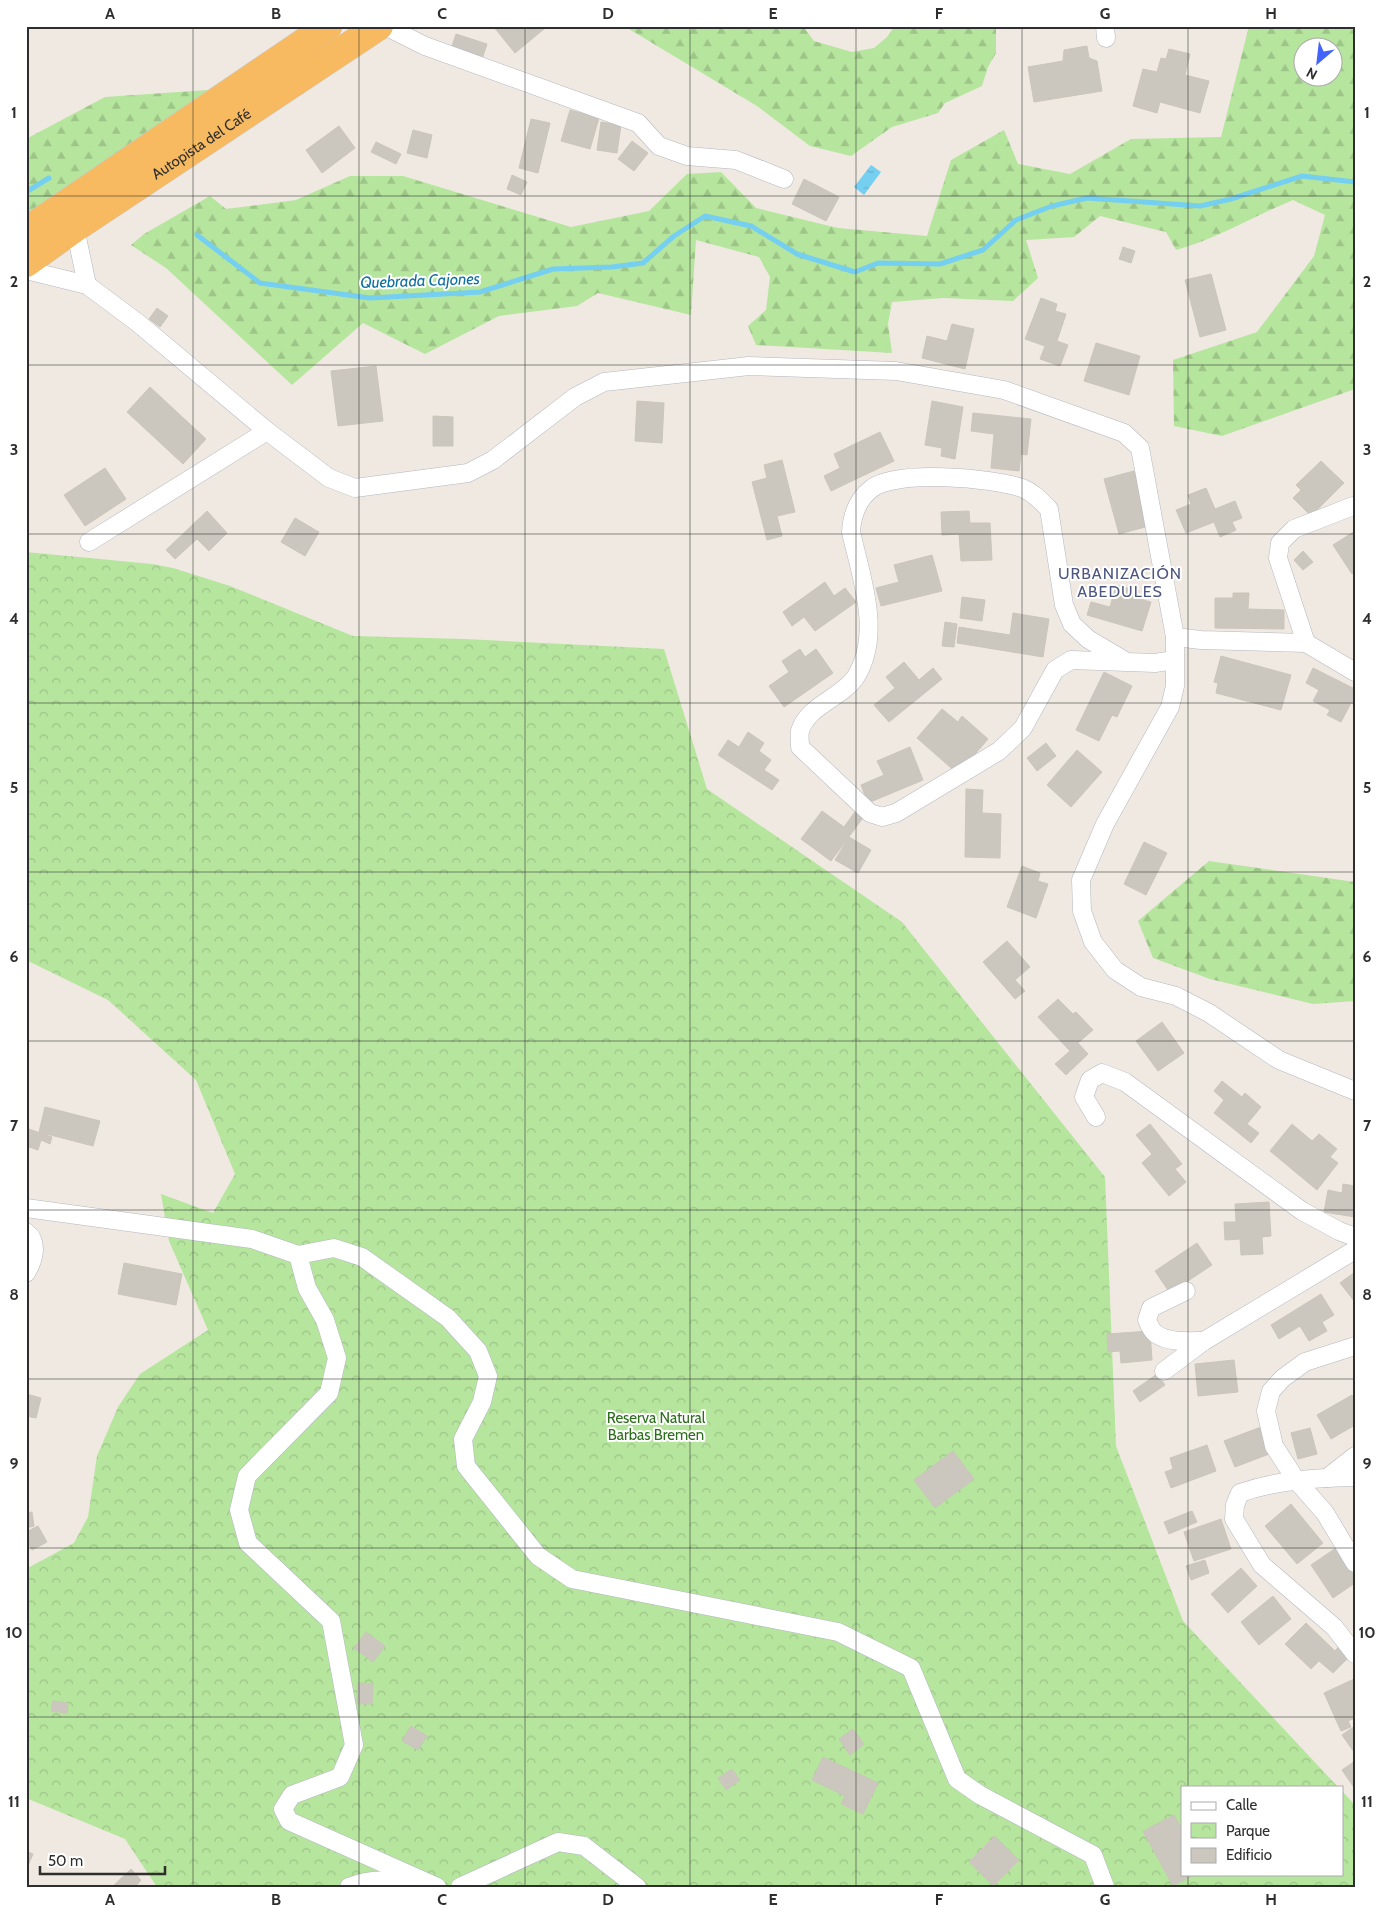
<svg xmlns="http://www.w3.org/2000/svg" width="1381" height="1913" font-family="Cabin,sans-serif">
  <defs>
    <pattern id="forest-firs" width="22" height="20" patternUnits="userSpaceOnUse" patternTransform="scale(1.25)"><rect width="22" height="20" fill="#b6e59e"/><path d="M5 1l3.5 6h-7zM16 11l3.5 6h-7z" fill="#9dc588"/></pattern>
    <pattern id="park-crowns" width="20" height="18" patternUnits="userSpaceOnUse" patternTransform="scale(1.25)"><rect width="20" height="18" fill="#b6e59e"/><path d="M2 6a3 3 0 1 1 6 0M12 15a3 3 0 1 1 6 0" fill="none" stroke="#9dc588"/></pattern>
    <pattern id="water-ripples" width="26" height="14" patternUnits="userSpaceOnUse" patternTransform="scale(1.25)"><rect width="26" height="14" fill="#75cff0"/><path d="M2 4q2-2 4 0t4 0M15 11q2-2 4 0t4 0" fill="none" stroke="#66b2ce"/></pattern>
  </defs>
  <rect width="100%" height="100%" fill="#efe9e1"/>
  <!-- forest -->
  <g fill="url(#forest-firs)" fill-rule="evenodd">
    <path d="M624,26H803L814,41L852,52L874,48L887,37L892,30V26H996V53L988,67L982,86L945,103L938,113L892,127L851,156L810,146L757,106Z"/>
    <path d="M1249,26H1350L1355,33V389L1222,436L1174,426L1173,360L1257,332L1314,256L1325,215L1293,200C1254,216 1216,239 1176,250L1166,232L1100,216L1074,237L1026,240L1038,278L1013,301L943,298L892,302L888,324L892,353L756,345L748,326L766,310L770,277L759,257L696,240L691,315L598,293L577,306L499,316L425,354L363,323L292,385L166,268L131,245L144,234L210,196L226,209L296,200L350,176H403L571,227L649,211L687,174L721,172L756,208L838,228L927,236L951,160L1004,130L1018,164L1070,174L1131,139L1221,137ZM1304,48H1334V78H1304Z"/>
    <path d="M208,90L26,216V139L105,97Z"/>
    <path d="M1209,861L1355,882V1001L1313,1004L1210,979L1153,958L1138,921Z"/>
  </g>
  <!-- park -->
  <path fill="url(#park-crowns)" d="M26,552L152,564L173,568L230,586L353,636L465,639L664,649L707,789L902,922L1105,1177L1116,1446L1183,1621L1338,1787H1182V1874H1342V1791L1355,1805V1887H157L125,1839L26,1798V1569L74,1543L88,1517L97,1456L118,1407L140,1374L208,1330L169,1241L161,1194L213,1213L235,1174L196,1080L108,1000L26,960Z"/>
  <!-- water -->
  <path fill="url(#water-ripples)" d="M871,165L881,172L864,195L854,187Z"/>
  <g fill="none" stroke-linecap="round" stroke-linejoin="round">
    <!-- stream -->
    <g stroke="#75cff0" stroke-width="5">
      <path d="M26,192L49,178"/>
      <path d="M197,235L260,283L370,298L480,292L553,269L612,267L643,263L674,236L705,216L751,226L797,254L855,272L878,263L940,264L983,250L1016,220L1052,206L1087,198L1200,206L1231,199L1302,176L1355,182"/>
    </g>
  </g>
  <!-- building -->
  <g fill="#cbc7bf" stroke="#cbc5ba">
    <path d="M493,26H541L544,29L515,53Z"/>
    <path d="M456,34L487,44L481,62L450,52Z"/>
    <path d="M1087,46L1089,58L1097,61L1102,91L1034,102L1028,67L1063,61L1064,50Z"/>
    <path d="M1169,49L1190,54L1185,75L1209,81L1200,113L1160,102L1157,113L1133,106L1143,69L1157,72L1161,58L1166,59Z"/>
    <path d="M570,110L599,118L590,149L561,141Z"/>
    <path d="M531,119L550,123L538,173L519,168Z"/>
    <path d="M601,122L621,125L617,153L597,150Z"/>
    <path d="M339,126L355,148L322,173L306,150Z"/>
    <path d="M413,130L432,135L427,158L407,153Z"/>
    <path d="M632,141L648,153L634,171L618,159Z"/>
    <path d="M376,142L401,154L396,164L371,152Z"/>
    <path d="M512,175L527,182L521,195L507,189Z"/>
    <path d="M804,179L839,197L826,221L792,204Z"/>
    <path d="M1123,247L1135,251L1131,263L1119,259Z"/>
    <path d="M1211,274L1226,330L1200,337L1185,280Z"/>
    <path d="M1041,298L1057,304L1055,311L1066,314L1057,341L1068,345L1060,366L1040,359L1045,346L1025,339Z"/>
    <path d="M157,308L168,316L160,327L149,319Z"/>
    <path d="M952,324L974,329L965,369L922,358L927,336L947,341Z"/>
    <path d="M1096,343L1140,356L1129,395L1084,381Z"/>
    <path d="M376,366L383,421L338,426L331,371Z"/>
    <path d="M150,387L206,439L183,464L127,412Z"/>
    <path d="M637,401L664,403L662,443L635,441Z"/>
    <path d="M932,401L963,407L955,459L941,456L942,448L925,445Z"/>
    <path d="M973,413L1031,419L1027,455L1021,454L1019,471L991,468L994,434L971,431Z"/>
    <path d="M433,416L453,417V446H433Z"/>
    <path d="M880,432L894,461L831,491L824,476L840,468L834,454Z"/>
    <path d="M782,460L795,512L777,516L782,536L767,540L752,482L767,478L764,465Z"/>
    <path d="M1321,461L1344,483L1311,516L1293,498L1301,490L1296,485Z"/>
    <path d="M105,468L126,499L85,526L64,495Z"/>
    <path d="M1134,471L1149,526L1119,534L1104,479Z"/>
    <path d="M1206,488L1215,509L1235,501L1242,518L1232,522L1236,530L1220,537L1214,522L1186,533L1176,510L1191,504L1188,495Z"/>
    <path d="M207,511L227,533L209,551L197,539L175,559L166,550Z"/>
    <path d="M969,511L970,523H990L992,560L961,561L959,534L942,535L941,512Z"/>
    <path d="M295,518L319,532L305,556L281,542Z"/>
    <path d="M1355,531V572L1352,574L1333,545Z"/>
    <path d="M1303,551L1313,562L1303,570L1294,560Z"/>
    <path d="M932,555L942,591L881,606L876,588L899,582L894,565Z"/>
    <path d="M825,582L834,596L845,588L856,602L815,631L804,617L792,626L783,612Z"/>
    <path d="M1116,585L1139,591L1137,598L1151,602L1142,631L1087,615L1091,602L1110,607Z"/>
    <path d="M1233,593H1249L1248,609L1284,610V629L1215,628V598H1233Z"/>
    <path d="M962,597L985,600L982,621L960,618Z"/>
    <path d="M1013,613L1049,619L1043,657L957,643L959,627L1010,635Z"/>
    <path d="M945,622L957,624L954,647L942,646Z"/>
    <path d="M800,649L805,657L816,649L833,673L784,707L769,686L789,672L782,661Z"/>
    <path d="M1221,656L1291,675L1281,710L1216,693L1218,683L1214,682Z"/>
    <path d="M904,662L919,680L933,668L942,679L889,722L874,705L895,688L886,677Z"/>
    <path d="M1313,668L1355,689V705L1351,703L1341,722L1327,715L1330,710L1313,701L1319,690L1306,683Z"/>
    <path d="M1104,672L1132,686L1117,717L1112,715L1099,741L1076,730Z"/>
    <path d="M942,709L958,722L962,716L988,739L958,774L917,738Z"/>
    <path d="M748,732L764,743L759,751L771,760L764,770L779,780L772,790L718,755L728,740L739,747Z"/>
    <path d="M1046,743L1056,756L1037,771L1027,758Z"/>
    <path d="M910,747L923,780L868,803L861,785L884,775L877,761Z"/>
    <path d="M1077,750L1102,772L1071,807L1047,785Z"/>
    <path d="M966,789L983,790L982,813L1001,814L1000,858L965,857Z"/>
    <path d="M857,809L865,815L831,861L801,839L822,811L844,827Z"/>
    <path d="M849,837L871,850L858,873L835,860Z"/>
    <path d="M1144,842L1167,853L1146,895L1124,884Z"/>
    <path d="M1022,866L1040,873L1038,881L1048,884L1036,918L1007,907Z"/>
    <path d="M1007,941L1030,967L1015,980L1025,991L1015,999L983,962Z"/>
    <path d="M1058,999L1073,1014L1076,1012L1093,1030L1078,1043L1088,1054L1066,1075L1055,1064L1070,1051L1038,1017Z"/>
    <path d="M1162,1022L1184,1053L1158,1071L1136,1041Z"/>
    <path d="M1222,1081L1242,1097L1245,1093L1261,1107L1247,1124L1259,1133L1251,1143L1214,1113L1224,1100L1214,1091Z"/>
    <path d="M45,1107L100,1121L93,1146L39,1132Z"/>
    <path d="M1150,1124L1182,1164L1175,1169L1186,1182L1169,1196L1142,1163L1152,1154L1136,1135Z"/>
    <path d="M1292,1124L1312,1141L1319,1134L1337,1149L1330,1157L1338,1163L1317,1190L1270,1151Z"/>
    <path d="M26,1128L52,1137L50,1144L41,1140L38,1150L26,1146Z"/>
    <path d="M1343,1184L1355,1186V1217L1324,1212L1328,1190L1342,1193Z"/>
    <path d="M1269,1202L1271,1236L1262,1237L1263,1254L1241,1255L1240,1239L1225,1240L1224,1222H1236L1235,1204Z"/>
    <path d="M1197,1243L1212,1265L1170,1293L1155,1271Z"/>
    <path d="M124,1263L182,1274L176,1305L118,1294Z"/>
    <path d="M1355,1272V1302L1340,1283Z"/>
    <path d="M1321,1294L1334,1315L1322,1322L1327,1331L1309,1341L1300,1326L1279,1339L1271,1325Z"/>
    <path d="M1150,1331L1152,1360L1121,1363L1120,1351L1108,1352L1107,1334Z"/>
    <path d="M1234,1360L1238,1392L1198,1396L1195,1364Z"/>
    <path d="M1157,1374L1165,1385L1140,1402L1133,1391Z"/>
    <path d="M26,1394L41,1398L36,1418L26,1416Z"/>
    <path d="M1352,1395L1355,1400V1425L1331,1439L1317,1415Z"/>
    <path d="M1261,1427L1272,1453L1235,1467L1224,1441Z"/>
    <path d="M1310,1428L1317,1454L1298,1459L1291,1433Z"/>
    <path d="M1207,1445L1216,1471L1171,1488L1165,1472L1173,1469L1170,1458Z"/>
    <path d="M953,1451L974,1479L935,1508L914,1480Z"/>
    <path d="M1291,1504L1323,1543L1297,1564L1265,1526Z"/>
    <path d="M1192,1511L1197,1522L1169,1534L1164,1522Z"/>
    <path d="M32,1512L34,1526L26,1528V1513Z"/>
    <path d="M1221,1519L1231,1549L1194,1561L1184,1532Z"/>
    <path d="M38,1526L47,1542L32,1550L26,1540V1532Z"/>
    <path d="M1336,1548L1355,1575V1583L1333,1598L1311,1565Z"/>
    <path d="M1205,1560L1209,1573L1191,1580L1186,1566Z"/>
    <path d="M1241,1568L1257,1586L1228,1613L1211,1594Z"/>
    <path d="M1273,1596L1291,1619L1259,1645L1241,1622Z"/>
    <path d="M1306,1623L1335,1651L1340,1645L1351,1655L1333,1673L1319,1661L1311,1669L1285,1644Z"/>
    <path d="M366,1632L385,1646L373,1662L354,1648Z"/>
    <path d="M1354,1679L1355,1718L1348,1721L1351,1727L1341,1731L1324,1693Z"/>
    <path d="M358,1683L373,1684L372,1704H357Z"/>
    <path d="M53,1701L68,1703L67,1713L51,1711Z"/>
    <path d="M411,1726L427,1736L418,1750L402,1741Z"/>
    <path d="M1355,1726V1751L1354,1752L1342,1735Z"/>
    <path d="M853,1729L864,1744L850,1755L839,1739Z"/>
    <path d="M823,1757L878,1783L863,1814L841,1804L845,1796L812,1780Z"/>
    <path d="M1355,1761V1789L1342,1770Z"/>
    <path d="M732,1769L740,1780L726,1790L718,1778Z"/>
    <path d="M1174,1815L1182,1830V1874H1190L1191,1876L1173,1886L1143,1831Z"/>
    <path d="M995,1836L1019,1860L993,1886L969,1862Z"/>
    <path d="M26,1851L33,1854L26,1870Z"/>
    <path d="M131,1869L141,1880L135,1887H112Z"/>
  </g>
  <g fill="none" stroke-linecap="round" stroke-linejoin="round">
    <defs>
      <g id="minor">
        <path d="M385,26L425,46L638,123L659,146L687,156L736,160L784,179"/>
        <path d="M1105,26L1106,38"/>
        <path d="M75,228L87,285"/>
        <path d="M26,270L87,285L138,323L267,431L329,478L355,488L468,473L493,460L575,397L604,382L749,366L896,371L1004,390L1124,433L1140,448L1175,637V686L1170,707L1105,824L1081,880L1082,911L1093,942L1115,970L1141,987L1176,996L1209,1013L1279,1060L1355,1091"/>
        <path d="M89,542L267,431"/>
        <path d="M1175,637L1201,640L1306,643L1355,672"/>
        <path d="M1306,643L1278,558L1280,543L1294,529L1353,506"/>
        <path d="M1125,661L1088,639L1072,624L1064,605L1049,509C1041,501 1033,492 1022,488C993,478 896,469 871,489C857,500 852,515 851,532C861,577 883,635 855,678C841,698 807,706 800,731C799,736 800,742 800,747L870,813L882,817L896,813L999,751L1023,728L1055,670L1071,660L1155,663L1174,660"/>
        <path d="M1096,1117L1084,1097L1090,1080L1102,1073L1125,1082L1302,1211L1339,1231L1355,1237"/>
        <path d="M26,1208L252,1239L298,1255L334,1248L362,1257L448,1318L478,1351L488,1376L482,1402L463,1439L466,1466L538,1556L572,1579L838,1632L911,1668L957,1779L980,1795L1093,1855L1105,1887"/>
        <path d="M26,1232C39,1242 34,1260 26,1273"/>
        <path d="M298,1255L307,1288L325,1320L337,1358L329,1393L247,1476L239,1510L248,1543L331,1621L354,1745L340,1777L292,1795L283,1809L289,1821L437,1887"/>
        <path d="M1186,1291L1151,1308L1147,1320C1149,1325 1152,1331 1156,1334C1169,1343 1189,1341 1204,1341"/>
        <path d="M1355,1346L1305,1362L1283,1378L1271,1391L1266,1411L1274,1446L1296,1480L1325,1513L1355,1563"/>
        <path d="M1164,1371L1204,1341L1355,1250"/>
        <path d="M1355,1477C1316,1478 1277,1480 1240,1493L1235,1505L1234,1519L1262,1565L1334,1627L1355,1654"/>
        <path d="M1327,1478L1355,1456"/>
        <path d="M349,1887C373,1878 389,1879 413,1887"/>
        <path d="M460,1887L558,1842L584,1846L637,1887"/>
      </g>
      <g id="trunk">
        <path d="M26,231L328,26"/>
        <path id="s1" d="M26,263L75,228L379,26"/>
      </g>
    </defs>
    <!-- minor casing -->
    <use href="#minor" stroke="#b4b7c1" stroke-width="19"/>
    <!-- trunk casing -->
    <use href="#trunk" stroke="#c9c9c9" stroke-width="29"/>
    <!-- minor -->
    <use href="#minor" stroke="#fff" stroke-width="18"/>
    <!-- trunk -->
    <use href="#trunk" stroke="#f8ba60" stroke-width="28"/>
  </g>
  <!-- grid -->
  <path fill="none" stroke="#2e2e2e" stroke-width="1" stroke-opacity="0.55" d="M193,26V1887M359,26V1887M525,26V1887M690,26V1887M856,26V1887M1022,26V1887M1188,26V1787M26,196H1355M26,365H1355M26,534H1355M26,703H1355M26,872H1355M26,1041H1355M26,1210H1355M26,1379H1355M26,1548H1355M26,1717H1355M1188,1874V1887"/>
  <g text-anchor="middle" stroke-width="4" stroke-linejoin="round" paint-order="stroke">
    <!-- street labels -->
    <g font-size="15" fill="#2e2e2e" stroke="#fff">
      <text dy="5" stroke="none"><textPath href="#s1" startOffset="212">Autopista del Café</textPath></text>
    </g>
    <!-- park labels -->
    <g font-size="15" fill="#2c6e1b" stroke="#fff">
      <text x="656" y="1423">Reserva Natural<tspan x="656" dy="17">Barbas Bremen</tspan></text>
    </g>
    <!-- water labels -->
    <g font-size="16" font-style="italic" fill="#0d6fa3" stroke="#fff">
      <text transform="translate(420 280) rotate(-2)" y="6">Quebrada Cajones</text>
    </g>
    <!-- neighbourhood labels -->
    <g font-size="16" letter-spacing="1" fill="#4d5680" stroke="#fff">
      <text x="1120" y="579">URBANIZACIÓN<tspan x="1120" dy="18">ABEDULES</tspan></text>
    </g>
  </g>
  <!-- border -->
  <rect width="1381" height="1913" fill="none" stroke="#ffffff" stroke-width="55"/>
  <!-- legend -->
  <rect x="1181" y="1786" width="162" height="90" fill="#ffffff" stroke="#ababab"/>
  <rect x="1191" y="1802" width="25" height="8" fill="#ffffff" stroke="#ababab"/>
  <text x="1226" y="1810" font-size="15" fill="#2e2e2e">Calle</text>
  <rect x="1191" y="1823" width="25" height="15" fill="url(#park-crowns)" stroke="#ababab"/>
  <text x="1226" y="1836" font-size="15" fill="#2e2e2e">Parque</text>
  <rect x="1191" y="1848" width="25" height="15" fill="#cbc7bf" stroke="#ababab"/>
  <text x="1226" y="1860" font-size="15" fill="#2e2e2e">Edificio</text>
  <!-- north arrow -->
  <g transform="translate(1318 62) rotate(208)"><circle r="24" fill="#ffffff" stroke="#ababab"/>
  <path d="M0-4L9 19L0 12L-9 19Z" fill="#4264fb"/>
  <text y="-8" font-size="14" font-weight="bold" text-anchor="middle" fill="#2e2e2e">N</text>
  </g>
  <!-- scale -->
  <path d="M40 1866v8h125v-8" fill="none" stroke="#2e2e2e" stroke-width="2.5"/>
  <text x="48" y="1866" font-size="15" fill="#2e2e2e" stroke="#ffffff" stroke-width="4" paint-order="stroke">50 m</text>
  <rect x="28" y="28" width="1326" height="1858" fill="none" stroke="#2e2e2e" stroke-width="2"/>
  <g font-size="16" text-anchor="middle" font-weight="bold" fill="#2e2e2e">
    <text x="110" y="19">A</text>
    <text x="276" y="19">B</text>
    <text x="442" y="19">C</text>
    <text x="608" y="19">D</text>
    <text x="773" y="19">E</text>
    <text x="939" y="19">F</text>
    <text x="1105" y="19">G</text>
    <text x="1271" y="19">H</text>
    <text x="14" y="118">1</text>
    <text x="1367" y="118">1</text>
    <text x="14" y="287">2</text>
    <text x="1367" y="287">2</text>
    <text x="14" y="455">3</text>
    <text x="1367" y="455">3</text>
    <text x="14" y="624">4</text>
    <text x="1367" y="624">4</text>
    <text x="14" y="793">5</text>
    <text x="1367" y="793">5</text>
    <text x="14" y="962">6</text>
    <text x="1367" y="962">6</text>
    <text x="14" y="1131">7</text>
    <text x="1367" y="1131">7</text>
    <text x="14" y="1300">8</text>
    <text x="1367" y="1300">8</text>
    <text x="14" y="1469">9</text>
    <text x="1367" y="1469">9</text>
    <text x="14" y="1638">10</text>
    <text x="1367" y="1638">10</text>
    <text x="14" y="1807">11</text>
    <text x="1367" y="1807">11</text>
    <text x="110" y="1905">A</text>
    <text x="276" y="1905">B</text>
    <text x="442" y="1905">C</text>
    <text x="608" y="1905">D</text>
    <text x="773" y="1905">E</text>
    <text x="939" y="1905">F</text>
    <text x="1105" y="1905">G</text>
    <text x="1271" y="1905">H</text>
  </g>
</svg>
